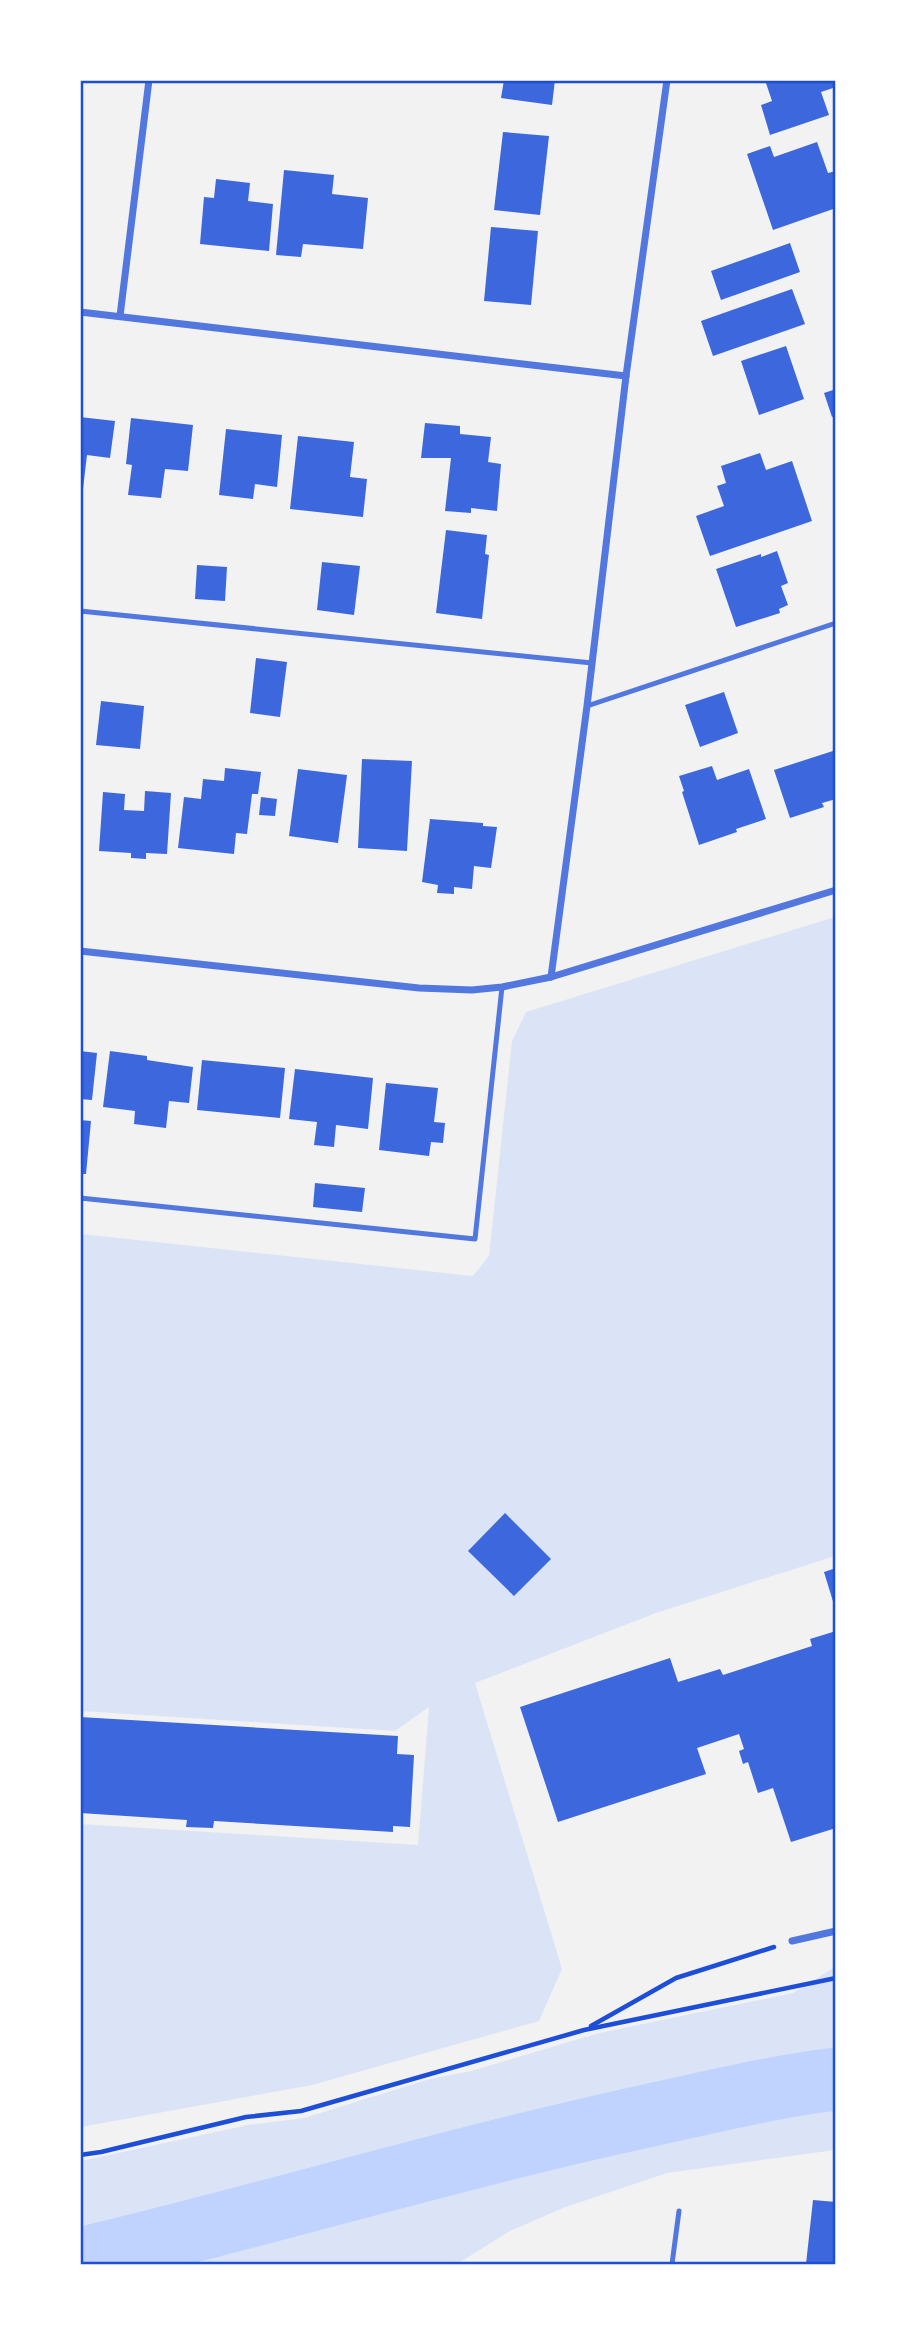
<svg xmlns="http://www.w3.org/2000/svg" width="916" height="2345" font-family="'Fira Sans Condensed',sans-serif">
  <rect width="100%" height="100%" fill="#f2f2f2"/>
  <!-- green -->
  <g fill="#dbe4f7">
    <path d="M835,917V1556L656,1613L475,1683L562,1969L539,2021L312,2085L81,2127L80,1824L418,1845L429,1707L395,1731L81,1711V1234L473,1276L489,1256L512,1041L526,1012Z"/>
    <path d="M835,1967V2150L667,2173L563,2208L510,2231L457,2264H81V2161L248,2125L304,2118L430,2079L471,2071L599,2033L793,1993Z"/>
  </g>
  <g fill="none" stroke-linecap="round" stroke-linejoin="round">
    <!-- river -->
    <path stroke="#bfd3fe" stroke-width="63" d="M80,2259C269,2214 454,2158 642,2117C707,2103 770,2087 836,2079"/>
  </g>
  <!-- building -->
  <g fill="#3d67dc">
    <path d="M504,80H555L552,105L501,98Z"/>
    <path d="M765,80H834L836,87L821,92L829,115L770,135L761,105L772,101Z"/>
    <path d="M503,132L549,136L540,215L494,210Z"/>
    <path d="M817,142L828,173L836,171V208L773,230L747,154L770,146L774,157Z"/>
    <path d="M284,170L334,175L332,194L368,198L363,249L303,244L301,257L276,255Z"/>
    <path d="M216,179L250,183L248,201L273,204L269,251L200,244L204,197L214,198Z"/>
    <path d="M491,227L538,231L531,305L484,301Z"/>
    <path d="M790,243L800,272L721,300L711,271Z"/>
    <path d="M792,289L805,324L713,356L701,321Z"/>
    <path d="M786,346L804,399L759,415L741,361Z"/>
    <path d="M836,389V416L832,417L824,393Z"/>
    <path d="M80,417L115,421L110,458L87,455L82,497H80Z"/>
    <path d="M131,418L193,425L188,471L165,469L161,498L128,495L132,465L126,464Z"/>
    <path d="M425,423L460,426V434L491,437L488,462L501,464L497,511L471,508V513L445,511L451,458H421Z"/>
    <path d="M226,429L282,435L277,487L255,484L253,499L219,495Z"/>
    <path d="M298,436L354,442L350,477L367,479L363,517L290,509Z"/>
    <path d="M760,453L766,470L792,461L812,521L710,556L696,516L724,506L717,486L726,483L721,466Z"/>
    <path d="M446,530L487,535L485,554L489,555L482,619L436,613Z"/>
    <path d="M777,551L788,583L781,586L788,605L779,609L780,613L736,627L716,569L761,554V557Z"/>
    <path d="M322,562L360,566L354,615L317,610Z"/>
    <path d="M197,565L227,567L225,601L195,599Z"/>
    <path d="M256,658L287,662L280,717L250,713Z"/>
    <path d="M724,692L738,733L700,747L685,705Z"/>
    <path d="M101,701L144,706L140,749L96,745Z"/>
    <path d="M836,750V799L822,803L824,807L790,818L774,770Z"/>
    <path d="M362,759L412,761L407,851L358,848Z"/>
    <path d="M712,766L717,780L749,769L766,819L736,829L737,832L699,845L682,792L684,791L679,776Z"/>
    <path d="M225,768L261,772L258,794H252L247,834L236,833L234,854L178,848L184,797L201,799L203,779L224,781Z"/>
    <path d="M298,769L347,775L338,843L289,836Z"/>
    <path d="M145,791L171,793L167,854L146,853V859L131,858V853L99,851L103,792L125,794L124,810L144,811Z"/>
    <path d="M261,797L277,799L275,816L259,815Z"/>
    <path d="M430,819L483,823V826L497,827L491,868L474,866L472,889L454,887V894L437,893L438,885L422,882Z"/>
    <path d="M80,1051L97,1053L92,1100L80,1099Z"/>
    <path d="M110,1051L147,1056V1060L193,1067L189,1103L169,1101L166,1128L134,1124L135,1111L103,1107Z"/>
    <path d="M202,1060L285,1068L280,1118L197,1110Z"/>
    <path d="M295,1069L373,1078L368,1129L336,1125L334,1147L314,1145L317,1122L289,1119Z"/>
    <path d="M386,1083L438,1088L434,1122L445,1123L443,1143L431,1142L429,1156L379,1150Z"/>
    <path d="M80,1120L91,1121L86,1174H80Z"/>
    <path d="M315,1183L365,1188L362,1212L313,1207Z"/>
    <path d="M505,1513L551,1559L514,1596L468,1551Z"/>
    <path d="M836,1568V1608H835L824,1572Z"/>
    <path d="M836,1631V1828L791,1842L773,1788L758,1793L748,1762L743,1764L739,1751L744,1749L739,1734L697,1748L706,1774L558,1822L520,1707L670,1658L678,1682L720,1669L723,1675L812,1646L810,1639Z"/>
    <path d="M80,1717L398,1736L397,1754L414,1755L410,1827L393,1826V1832L214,1821L213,1828L186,1827L187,1820L80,1813Z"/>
    <path d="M813,2200L836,2202V2264H806Z"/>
  </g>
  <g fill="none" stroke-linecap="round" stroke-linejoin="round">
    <!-- path -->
    <g stroke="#1d4ed8" stroke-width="4.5">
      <path d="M591,2026L676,1978L774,1947"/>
      <path d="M80,2155L101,2152L246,2117L301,2111L584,2030L836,1978"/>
    </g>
    <!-- service -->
    <g stroke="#5277de" stroke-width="5">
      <path d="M80,611L592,663"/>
      <path d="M587,706L836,623"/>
      <path d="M80,1198L475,1239L502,987"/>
      <path d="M672,2264L679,2211"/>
    </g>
    <!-- minor -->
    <g stroke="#5277de" stroke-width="7">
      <path d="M80,312L626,376"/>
      <path d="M120,316L149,80"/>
      <path d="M80,951L419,988L472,990L502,987L551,977L836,890"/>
      <path d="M551,977L587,706L626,376L667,80"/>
      <path d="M792,1941L836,1931"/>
    </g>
  </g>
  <!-- border -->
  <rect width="916" height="2345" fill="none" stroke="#ffffff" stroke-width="164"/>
  <rect x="82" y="82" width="752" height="2181" fill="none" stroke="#1d4ed8" stroke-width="2.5"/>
</svg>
